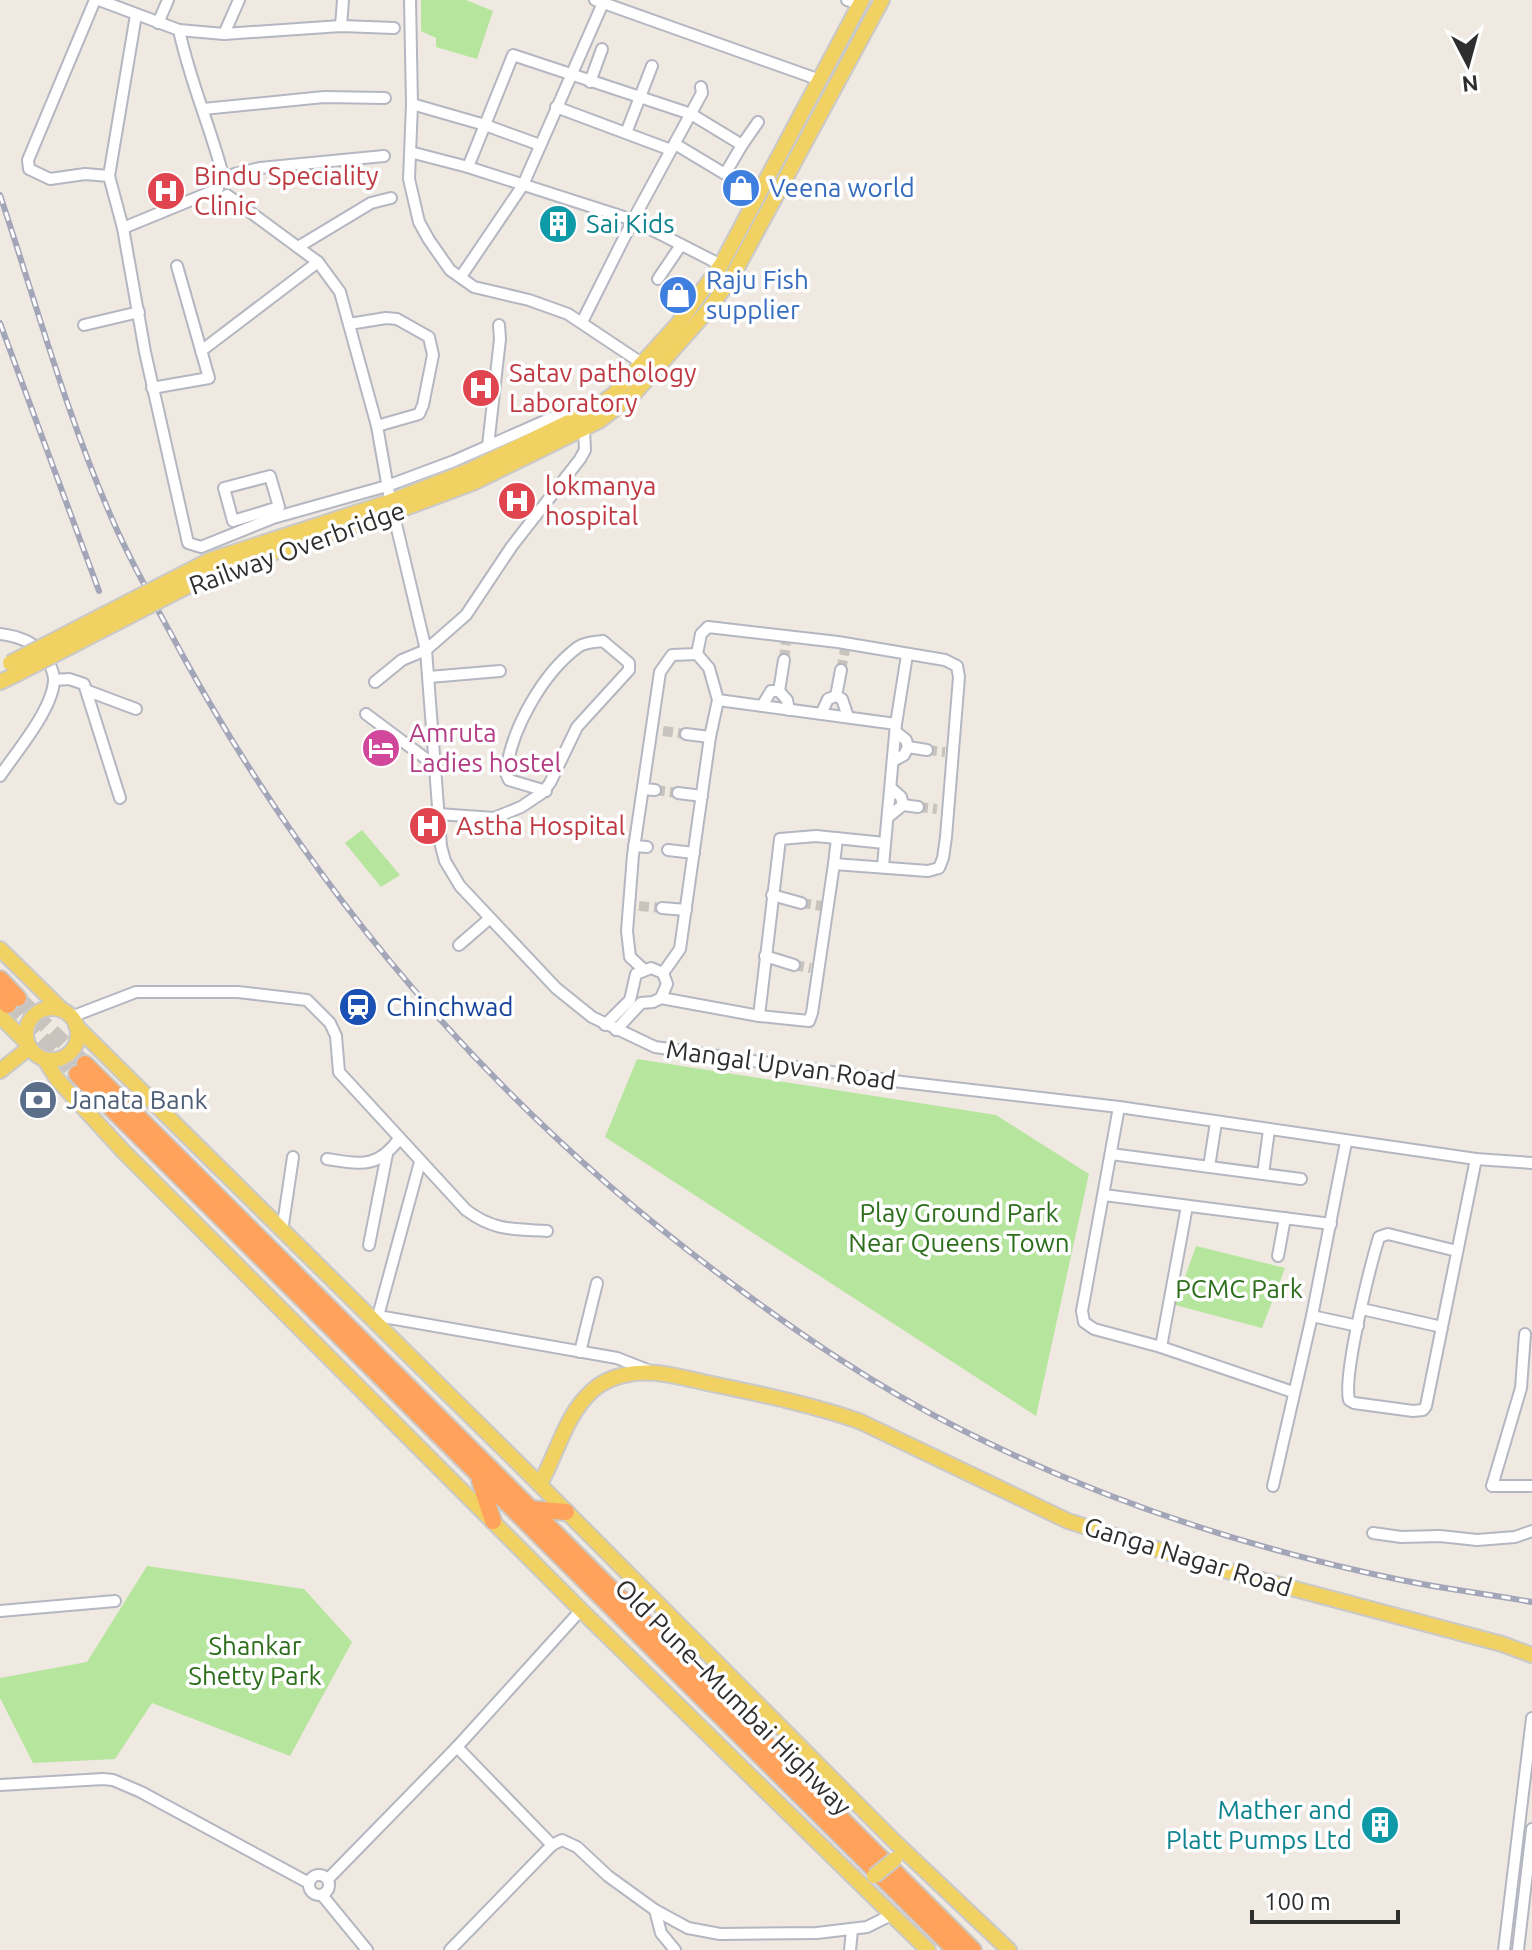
<svg xmlns="http://www.w3.org/2000/svg" width="1532" height="1950" font-family="Ubuntu,sans-serif">
  <rect width="100%" height="100%" fill="#efe9e1"/>
  <!-- green -->
  <g fill="#b6e59e">
    <path d="M421,0H466L493,11L477,59L436,47V38L421,31Z"/>
    <path d="M362,830L400,875L381,887L345,843Z"/>
    <path d="M637,1059L996,1115L1089,1174L1036,1416L605,1137Z"/>
    <path d="M1196,1246L1285,1268L1262,1328L1175,1305Z"/>
    <path d="M147,1566L304,1589L352,1642L290,1756L152,1703L115,1759L33,1763L0,1698V1678L87,1662Z"/>
  </g>
  <g fill="none" stroke-linecap="round" stroke-linejoin="round">
    <!-- minor-tunnel -->
    <g stroke="#c8c4bd" stroke-width="10" stroke-dasharray="10 5" stroke-linecap="butt">
      <path d="M784,660L786,642"/>
      <path d="M841,670L845,650"/>
      <path d="M663,731L686,734"/>
      <path d="M927,750L945,752"/>
      <path d="M655,790L678,793"/>
      <path d="M918,807L937,809"/>
      <path d="M801,903L822,906"/>
      <path d="M639,906L662,908"/>
      <path d="M794,965L811,968"/>
    </g>
    <!-- highway-tunnel -->
    <g stroke="#c8c4bd" stroke-width="16" stroke-dasharray="16 8" stroke-linecap="butt">
      <path d="M18,998L85,1064"/>
      <path d="M8,1005L77,1074"/>
    </g>
    <defs>
      <g id="minor">
        <path d="M95,0L28,160L29,169L50,179L85,174L109,176"/>
        <path d="M99,0L179,30L224,34L341,26L394,28"/>
        <path d="M410,0L412,104L409,179L419,222L429,240L450,270L474,287L529,300L568,314L643,364"/>
        <path d="M595,0L820,80"/>
        <path d="M847,0L859,4"/>
        <path d="M136,15L109,176L123,228L145,352L188,543L201,547L273,518L387,486L454,461L556,416L574,417"/>
        <path d="M158,23L168,0"/>
        <path d="M341,26L343,0"/>
        <path d="M179,30C190,82 211,128 224,179"/>
        <path d="M224,34L239,0"/>
        <path d="M590,82L602,49"/>
        <path d="M412,104L485,125L540,145"/>
        <path d="M556,107L671,150"/>
        <path d="M203,109L324,97L385,98"/>
        <path d="M626,133L652,66"/>
        <path d="M675,144L725,174L742,145"/>
        <path d="M410,152L468,167L633,220L721,265"/>
        <path d="M468,167L513,55L691,114L742,145L758,122"/>
        <path d="M230,180L234,174L260,168L384,156"/>
        <path d="M227,195L318,262L340,292L377,426L389,494"/>
        <path d="M123,228L218,189"/>
        <path d="M298,247L371,203L391,198"/>
        <path d="M462,275L523,185L603,3"/>
        <path d="M658,279L681,245"/>
        <path d="M582,322L633,220L702,93L701,87"/>
        <path d="M349,324L386,318L397,319L429,337L433,355L423,405L419,414L377,426"/>
        <path d="M84,325L139,312"/>
        <path d="M201,351L318,262"/>
        <path d="M152,388L209,378L177,266"/>
        <path d="M488,446L500,339L499,325"/>
        <path d="M270,476L279,507L233,521L224,488Z"/>
        <path d="M395,520L426,650L441,846L445,861L460,886L556,988L592,1017L655,1047L902,1082L1119,1107L1476,1159L1532,1163"/>
        <path d="M0,634C17,636 33,641 44,655C49,662 53,670 54,678C55,707 16,752 0,776"/>
        <path d="M429,677L500,671"/>
        <path d="M54,680L69,679L84,684L120,798"/>
        <path d="M375,682L402,660L426,650L466,615L512,546L580,459L585,450L584,429"/>
        <path d="M88,691L136,709"/>
        <path d="M779,691L784,660"/>
        <path d="M836,696L841,670"/>
        <path d="M718,700L896,724"/>
        <path d="M762,706L771,691H779L787,700L789,710"/>
        <path d="M366,714L437,767"/>
        <path d="M821,714L828,699L836,696L842,699L848,717"/>
        <path d="M686,734L710,737"/>
        <path d="M908,747L927,750"/>
        <path d="M893,761L904,755L908,747L906,740L896,732"/>
        <path d="M643,789L655,790"/>
        <path d="M678,793L702,796"/>
        <path d="M903,805L918,807"/>
        <path d="M438,814L494,818L521,807L542,793L550,783L577,727L629,670V663L603,641C595,642 585,642 578,647C543,673 511,729 506,773L509,780L546,791"/>
        <path d="M888,817L903,805L901,797L891,788"/>
        <path d="M634,846L647,847"/>
        <path d="M668,850L694,853"/>
        <path d="M834,864L837,838"/>
        <path d="M883,866L896,724L907,655"/>
        <path d="M772,895L801,903"/>
        <path d="M662,908L686,910"/>
        <path d="M459,945L489,919"/>
        <path d="M765,956L794,965"/>
        <path d="M643,969L630,957L627,931L633,855L660,672L672,655L697,654L709,668L718,700L710,737L680,949L663,973"/>
        <path d="M661,998L759,1016L809,1021L812,1013L834,864L928,871L939,868L943,858L946,837L959,677L957,666L945,660L838,642L708,627L701,634L697,654"/>
        <path d="M759,1016L780,839L816,836L885,843"/>
        <path d="M71,1017L136,992H238L307,1000L330,1023L336,1036L339,1072L466,1210C494,1231 513,1229 547,1231"/>
        <path d="M605,1025L630,1000L636,974L651,968L663,973L667,984L661,998L653,1002L641,1003L616,1030"/>
        <path d="M1119,1107L1082,1311L1084,1322L1094,1329L1161,1347L1293,1392"/>
        <path d="M1111,1154L1301,1179"/>
        <path d="M327,1159C361,1164 377,1169 399,1139"/>
        <path d="M1209,1167L1216,1122"/>
        <path d="M1263,1174L1269,1130"/>
        <path d="M1104,1195L1331,1224"/>
        <path d="M282,1231L293,1157"/>
        <path d="M369,1245L387,1154"/>
        <path d="M1457,1251L1388,1234L1379,1237C1370,1267 1343,1374 1349,1400L1354,1403L1413,1411L1423,1410L1426,1406L1476,1159"/>
        <path d="M1278,1256L1285,1218"/>
        <path d="M1362,1309L1442,1327"/>
        <path d="M378,1316L420,1162"/>
        <path d="M1312,1316L1358,1326"/>
        <path d="M372,1317L378,1316L617,1358L650,1371"/>
        <path d="M1525,1334L1521,1388L1492,1486H1532"/>
        <path d="M1161,1347L1187,1206"/>
        <path d="M580,1352L597,1283"/>
        <path d="M1273,1486L1312,1316L1346,1142"/>
        <path d="M1373,1533L1401,1537L1440,1536L1477,1540L1515,1537L1532,1531"/>
        <path d="M0,1611L115,1601"/>
        <path d="M457,1747L552,1845L562,1840L577,1847L608,1876L655,1910L688,1928L720,1934L817,1933L867,1927L893,1914"/>
        <path d="M0,1785L103,1779L113,1780L141,1792L309,1883"/>
        <circle cx="319" cy="1885" r="10"/>
        <path d="M328,1879L457,1747L581,1610"/>
        <path d="M322,1895L367,1950"/>
        <path d="M655,1910L661,1933L675,1950"/>
        <path d="M450,1950L552,1845"/>
        <path d="M850,1950L852,1930"/>
        <path d="M1504,1950L1532,1718"/>
        <path d="M1518,1950L1532,1829"/>
      </g>
      <g id="major">
        <path d="M210,560L386,503L470,470L593,410L614,394L677,325L721,265L862,0"/>
        <path d="M215,572L389,514L475,482L599,421L632,396L709,309L732,277L882,0"/>
        <path d="M0,682L15,675"/>
        <path d="M0,949L62,1010"/>
        <circle cx="52" cy="1034" r="26"/>
        <path d="M0,1016L27,1043"/>
        <path d="M76,1026L527,1472L894,1841L1009,1950"/>
        <path d="M45,1060L57,1079L124,1152L581,1610L928,1950"/>
        <path d="M0,1071L29,1048"/>
        <path d="M540,1484C558,1452 565,1415 593,1390C610,1375 635,1371 657,1373C676,1375 697,1381 717,1385C765,1395 812,1405 859,1421L1068,1521L1216,1568L1502,1644L1532,1655"/>
      </g>
      <g id="highway">
        <path d="M0,979L18,998"/>
        <path d="M0,997L8,1005"/>
        <path d="M85,1064L973,1950"/>
        <path d="M77,1074L955,1950"/>
        <path d="M480,1481L493,1521"/>
        <path d="M531,1509L566,1512"/>
      </g>
    </defs>
    <!-- minor casing -->
    <use href="#minor" stroke="#b4b7c1" stroke-width="14"/>
    <!-- major casing -->
    <use href="#major" stroke="#c9c9c9" stroke-width="18"/>
    <!-- highway casing -->
    <use href="#highway" stroke="#c9c9c9" stroke-width="20"/>
    <!-- minor -->
    <use href="#minor" stroke="#fff" stroke-width="10"/>
    <!-- major -->
    <use href="#major" stroke="#f2d163" stroke-width="14"/>
    <!-- highway -->
    <use href="#highway" stroke="#ffa35c" stroke-width="16"/>
    <defs>
      <g id="rail">
        <path d="M0,195C37,306 69,424 117,530C137,574 161,615 184,658C320,904 501,1113 727,1280C802,1336 877,1387 960,1429C1098,1499 1250,1549 1401,1580C1444,1589 1488,1594 1532,1602"/>
        <path d="M0,323L99,591"/>
      </g>
    </defs>
    <!-- rail casing -->
    <use href="#rail" stroke="#a3a6b8" stroke-width="6"/>
    <!-- rail -->
    <use href="#rail" stroke="#fff" stroke-width="3" stroke-dasharray="9" stroke-linecap="butt"/>
    <defs>
      <g id="major-bridge">
        <path d="M10,663L210,560"/>
        <path d="M15,675L215,572"/>
        <path d="M874,1876L895,1859"/>
      </g>
    </defs>
    <!-- major-bridge casing -->
    <use href="#major-bridge" stroke="#c9c9c9" stroke-width="18" stroke-linecap="butt"/>
    <!-- major-bridge -->
    <use href="#major-bridge" stroke="#f2d163" stroke-width="14"/>
  </g>
  <!-- icons -->
  <defs>
    <symbol id="shop-disc" viewBox="-11 -11 22 22"><circle r="9.5" fill="#3f7fe0" stroke="#fff"/><path d="M-5-2.5h2.3a2.7 3.5 0 0 1 5.4 0H5L5.5 6h-11ZM-1.5-2.5h3a1.5 2.3 0 0 0-3 0Z" fill="#fff"/></symbol>
    <symbol id="hospital-disc" viewBox="-11 -11 22 22"><circle r="9.5" fill="#e0444e" stroke="#fff"/><path d="M-5-5h3v3.5h4V-5h3V5h-3V1.5h-4V5h-3Z" fill="#fff"/></symbol>
    <symbol id="building-disc" viewBox="-11 -11 22 22"><circle r="9.5" fill="#0f9aa8" stroke="#fff"/><path d="M-4-6H4V6H1V3H-1V6H-4ZM-2.5-4.3h1.7v1.8h-1.7ZM.8-4.3h1.7v1.8H.8ZM-2.5-1h1.7V.8h-1.7ZM.8-1h1.7V.8H.8Z" fill="#fff"/></symbol>
    <symbol id="hotel-disc" viewBox="-11 -11 22 22"><circle r="9.5" fill="#d1479c" stroke="#fff"/><path d="M-6-4.5h1.5V1H6V5H4.5V3h-9V5H-6ZM-4 0a1.8 1.8 0 1 1 3.6 0ZM.5 0V-2.5h3Q6-2.5 6 0Z" fill="#fff"/></symbol>
    <symbol id="station-disc" viewBox="-11 -11 22 22"><circle r="9.5" fill="#1a4fb4" stroke="#fff"/><path d="M-3-6H3Q5-6 5-4V2Q5 4 3 4L4.5 6H3L1.5 4h-3L-3 6H-4.5L-3 4Q-5 4-5 2V-4Q-5-6-3-6ZM-3.5-4v3h7v-3ZM-3.5 1v1.5H-2V1ZM2 1v1.5H3.5V1Z" fill="#fff"/></symbol>
    <symbol id="bank-disc" viewBox="-11 -11 22 22"><circle r="9.5" fill="#5c6f8a" stroke="#fff"/><path d="M-6-4H6V4H-6ZM0-2.3a2.3 2.3 0 1 0 0 4.6a2.3 2.3 0 1 0 0-4.6Z" fill="#fff"/></symbol>
  </defs>
  <g fill-rule="evenodd">
    <use href="#shop-disc" x="719" y="166" width="44" height="44"/>
    <use href="#hospital-disc" x="144" y="169" width="44" height="44"/>
    <use href="#building-disc" x="536" y="202" width="44" height="44"/>
    <use href="#shop-disc" x="656" y="273" width="44" height="44"/>
    <use href="#hospital-disc" x="459" y="366" width="44" height="44"/>
    <use href="#hospital-disc" x="495" y="479" width="44" height="44"/>
    <use href="#hotel-disc" x="359" y="726" width="44" height="44"/>
    <use href="#hospital-disc" x="406" y="804" width="44" height="44"/>
    <use href="#station-disc" x="336" y="985" width="44" height="44"/>
    <use href="#bank-disc" x="16" y="1078" width="44" height="44"/>
    <use href="#building-disc" x="1358" y="1803" width="44" height="44"/>
  </g>
  <g text-anchor="middle" stroke-width="7" stroke-linejoin="round" paint-order="stroke">
    <!-- health labels -->
    <g font-size="26" fill="#be3a42" stroke="#fff" text-anchor="start">
      <text x="194" y="185">Bindu Speciality<tspan x="194" dy="30">Clinic</tspan></text>
      <text x="509" y="382">Satav pathology<tspan x="509" dy="30">Laboratory</tspan></text>
      <text x="545" y="495">lokmanya<tspan x="545" dy="30">hospital</tspan></text>
      <text x="456" y="835">Astha Hospital</text>
    </g>
    <!-- shop labels -->
    <g font-size="26" fill="#366cbe" stroke="#fff" text-anchor="start">
      <text x="769" y="197">Veena world</text>
      <text x="706" y="289">Raju Fish<tspan x="706" dy="30">supplier</tspan></text>
    </g>
    <!-- culture labels -->
    <g font-size="26" fill="#0d838f" stroke="#fff" text-anchor="start">
      <text x="586" y="233">Sai Kids</text>
      <text x="1352" y="1819" text-anchor="end">Mather and<tspan x="1352" dy="30">Platt Pumps Ltd</tspan></text>
    </g>
    <!-- street labels -->
    <g font-size="26" fill="#2e2e2e" stroke="#fff">
      <text transform="translate(297 548) rotate(-20)" y="9">Railway Overbridge</text>
      <text transform="translate(781 1065) rotate(8)" y="9">Mangal Upvan Road</text>
      <text transform="translate(1188 1557) rotate(17)" y="9">Ganga Nagar Road</text>
      <text transform="translate(733 1697) rotate(45)" y="9">Old Pune–Mumbai Highway</text>
    </g>
    <!-- hotel labels -->
    <g font-size="26" fill="#b23c85" stroke="#fff" text-anchor="start">
      <text x="409" y="742">Amruta<tspan x="409" dy="30">Ladies hostel</tspan></text>
    </g>
    <!-- transit labels -->
    <g font-size="26" fill="#164399" stroke="#fff" text-anchor="start">
      <text x="386" y="1016">Chinchwad</text>
    </g>
    <!-- service labels -->
    <g font-size="26" fill="#4e5e75" stroke="#fff" text-anchor="start">
      <text x="66" y="1109">Janata Bank</text>
    </g>
    <!-- park labels -->
    <g font-size="26" fill="#2c6e1b" stroke="#fff">
      <text x="959" y="1222">Play Ground Park<tspan x="959" dy="30">Near Queens Town</tspan></text>
      <text x="1239" y="1298">PCMC Park</text>
      <text x="255" y="1655">Shankar<tspan x="255" dy="30">Shetty Park</tspan></text>
    </g>
  </g>
  <!-- north arrow -->
  <g transform="translate(1468 64) rotate(174)" stroke="#ffffff" stroke-width="6" paint-order="stroke">
  <path d="M0-6L14 30L0 20L-14 30Z" fill="#2e2e2e"/>
  <text y="-12" font-size="22" font-weight="bold" text-anchor="middle" fill="#2e2e2e">N</text>
  </g>
  <!-- scale -->
  <path d="M1252 1910v12h146v-12" fill="none" stroke="#2e2e2e" stroke-width="4"/>
  <text x="1264" y="1910" font-size="24" fill="#2e2e2e" stroke="#ffffff" stroke-width="6" paint-order="stroke">100 m</text>
</svg>
